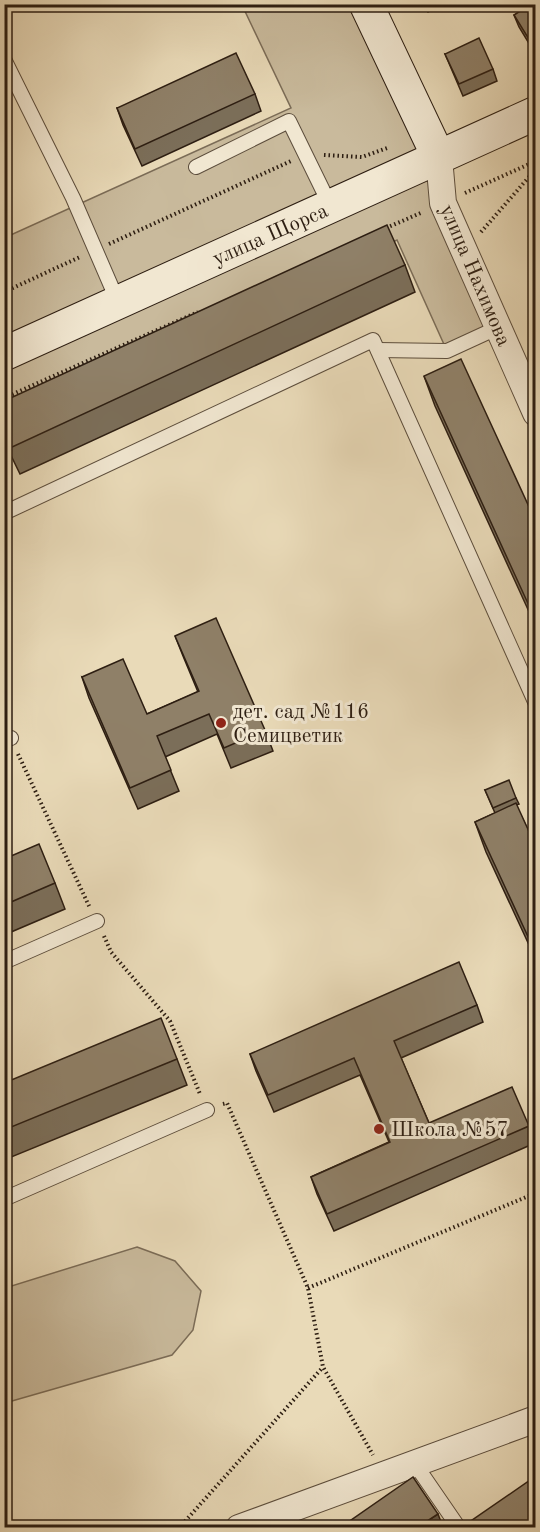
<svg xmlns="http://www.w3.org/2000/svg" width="540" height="1532" font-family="'Old Standard TT',serif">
  <rect width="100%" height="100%" fill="#e9dab8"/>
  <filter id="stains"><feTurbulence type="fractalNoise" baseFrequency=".00333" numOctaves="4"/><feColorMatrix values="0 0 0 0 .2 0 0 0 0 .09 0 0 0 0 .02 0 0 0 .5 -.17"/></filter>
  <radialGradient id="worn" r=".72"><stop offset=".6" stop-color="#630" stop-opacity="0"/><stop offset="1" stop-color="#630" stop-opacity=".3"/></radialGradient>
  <!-- green -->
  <g fill="#c9ba9c" stroke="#7b6c57" stroke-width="1.5">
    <path d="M242,5H366L497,328L447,351L397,240L5,423L4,238L291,108Z"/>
    <path d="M137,1247L175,1261L201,1291L193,1330L172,1355L5,1403V1288Z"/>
  </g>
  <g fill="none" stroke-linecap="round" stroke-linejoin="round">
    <defs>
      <g id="lane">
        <path d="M4,59L73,198L118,302"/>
        <path d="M196,167L289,121L331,207"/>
        <path d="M378,350L447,351L497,328"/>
        <path d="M4,513L373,340L536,704"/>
        <path d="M4,741L11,738"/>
        <path d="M4,962L97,921"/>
        <path d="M4,1199L207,1110"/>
        <path d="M415,1464L459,1528"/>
      </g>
      <g id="street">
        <path d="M439,158L443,203L536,413"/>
        <path d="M239,1528L536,1419"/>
      </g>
      <g id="secondary">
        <path d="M366,4L439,158"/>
        <path d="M4,354L536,113"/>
      </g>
    </defs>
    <!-- lane casing -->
    <use href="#lane" stroke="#5c4d3c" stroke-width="16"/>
    <!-- street casing -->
    <use href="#street" stroke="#5c4d3c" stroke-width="28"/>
    <!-- secondary casing -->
    <use href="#secondary" stroke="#2d1e12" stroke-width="35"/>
    <!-- path -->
    <g stroke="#2d1e12" stroke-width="4" stroke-dasharray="1.5 3" stroke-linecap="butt">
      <path d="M324,155L362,157L387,148"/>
      <path d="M465,193L536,161"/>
      <path d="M386,228L423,212"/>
      <path d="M481,232L536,169"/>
      <path d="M109,244L291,161"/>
      <path d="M4,292L80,257"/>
      <path d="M4,398L198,312"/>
      <path d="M18,754L90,908"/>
      <path d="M104,936L111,952L170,1021L200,1094"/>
      <path d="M223,1104L227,1103L308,1288L323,1367L373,1455"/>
      <path d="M308,1288L536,1193"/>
      <path d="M179,1528L323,1367"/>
    </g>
    <!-- lane -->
    <use href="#lane" stroke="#f1e7d1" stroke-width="14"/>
    <!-- street -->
    <use href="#street" stroke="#f1e7d1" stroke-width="26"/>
    <!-- secondary -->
    <use href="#secondary" stroke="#f1e7d1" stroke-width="33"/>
  </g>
  <!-- wall -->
  <g fill="#7b6e59" stroke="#2d1e12" stroke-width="1.5">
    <path d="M425,4H445L428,12Z"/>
    <path d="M536,4V55L519,27L514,15Z"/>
    <path d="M445,54L493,69L497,81L463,96Z"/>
    <path d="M255,94L261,111L142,166L123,125L117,108Z"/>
    <path d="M405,265L415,292L20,474L4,441V401Z"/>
    <path d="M424,376L536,522V627L435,406Z"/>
    <path d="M175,636L265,730L273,751L231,768L217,734L165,757L179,791L138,809L89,698L82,677L147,714L198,692L183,656Z"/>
    <path d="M485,790L516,798L519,804L516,805L536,847V960L486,852L475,822L495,813Z"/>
    <path d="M4,859L55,883L65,909L4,935Z"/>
    <path d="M477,1005L483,1022L401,1058L429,1123L529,1126L535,1143L334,1231L317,1194L311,1177L389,1142L360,1075L274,1112L256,1071L250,1054Z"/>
    <path d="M177,1059L187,1085L4,1160V1083Z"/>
  </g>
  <!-- shaded-wall -->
  <path fill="#645a49" stroke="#2d1e12" stroke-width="1.5" d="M438,1514L443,1527H418Z"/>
  <!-- building -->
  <g fill="#8f8068" stroke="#2d1e12" stroke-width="1.5">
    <path d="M531,4H536L535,49L514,15Z"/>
    <path d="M479,38L493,69L459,84L445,54Z"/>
    <path d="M236,53L255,94L135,149L117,108Z"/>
    <path d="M387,225L405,265L10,448L4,435V401Z"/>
    <path d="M461,359L536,522V621L424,376Z"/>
    <path d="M216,618L265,730L224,748L209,714L157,736L171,770L130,788L82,677L123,659L147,714L199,691L175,636Z"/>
    <path d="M509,780L516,798L493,808L485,790Z"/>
    <path d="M516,803L536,847V954L475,822Z"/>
    <path d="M39,844L55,883L4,905V859Z"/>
    <path d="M459,962L477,1005L394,1041L429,1123L512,1087L529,1126L327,1214L311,1177L390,1142L354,1058L268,1095L250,1054Z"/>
    <path d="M161,1018L177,1059L4,1130V1083Z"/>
    <path d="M536,1476V1527H462Z"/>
    <path d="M413,1477L438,1514L418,1527H341Z"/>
  </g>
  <!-- markers -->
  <g fill="#8f2418" stroke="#f1e7d1" stroke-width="2">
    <circle cx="221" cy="723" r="6"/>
    <circle cx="379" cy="1129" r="6"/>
  </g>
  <g text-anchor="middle" stroke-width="6" stroke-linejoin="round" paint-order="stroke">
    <!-- street labels -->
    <g font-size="21" fill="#2d1e12" stroke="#f1e7d1">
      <text transform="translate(270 234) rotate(-24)" y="7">улица Щорса</text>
      <text transform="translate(476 275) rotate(67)" y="7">улица Нахимова</text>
    </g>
    <!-- poi labels -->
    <g font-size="21" fill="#2d1e12" stroke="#f1e7d1" text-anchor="start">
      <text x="233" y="718">дет. сад №116<tspan x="233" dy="24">Семицветик</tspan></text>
      <text x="391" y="1136">Школа №57</text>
    </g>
  </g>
  <!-- margin -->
  <rect width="540" height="1532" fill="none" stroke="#e9dab8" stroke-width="24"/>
  <rect x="6" y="6" width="528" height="1520" fill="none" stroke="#2d1e12" stroke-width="3"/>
  <rect x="12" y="12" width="516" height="1508" fill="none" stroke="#2d1e12" stroke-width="1.5"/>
  <rect width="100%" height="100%" filter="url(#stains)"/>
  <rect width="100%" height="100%" fill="url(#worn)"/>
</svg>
